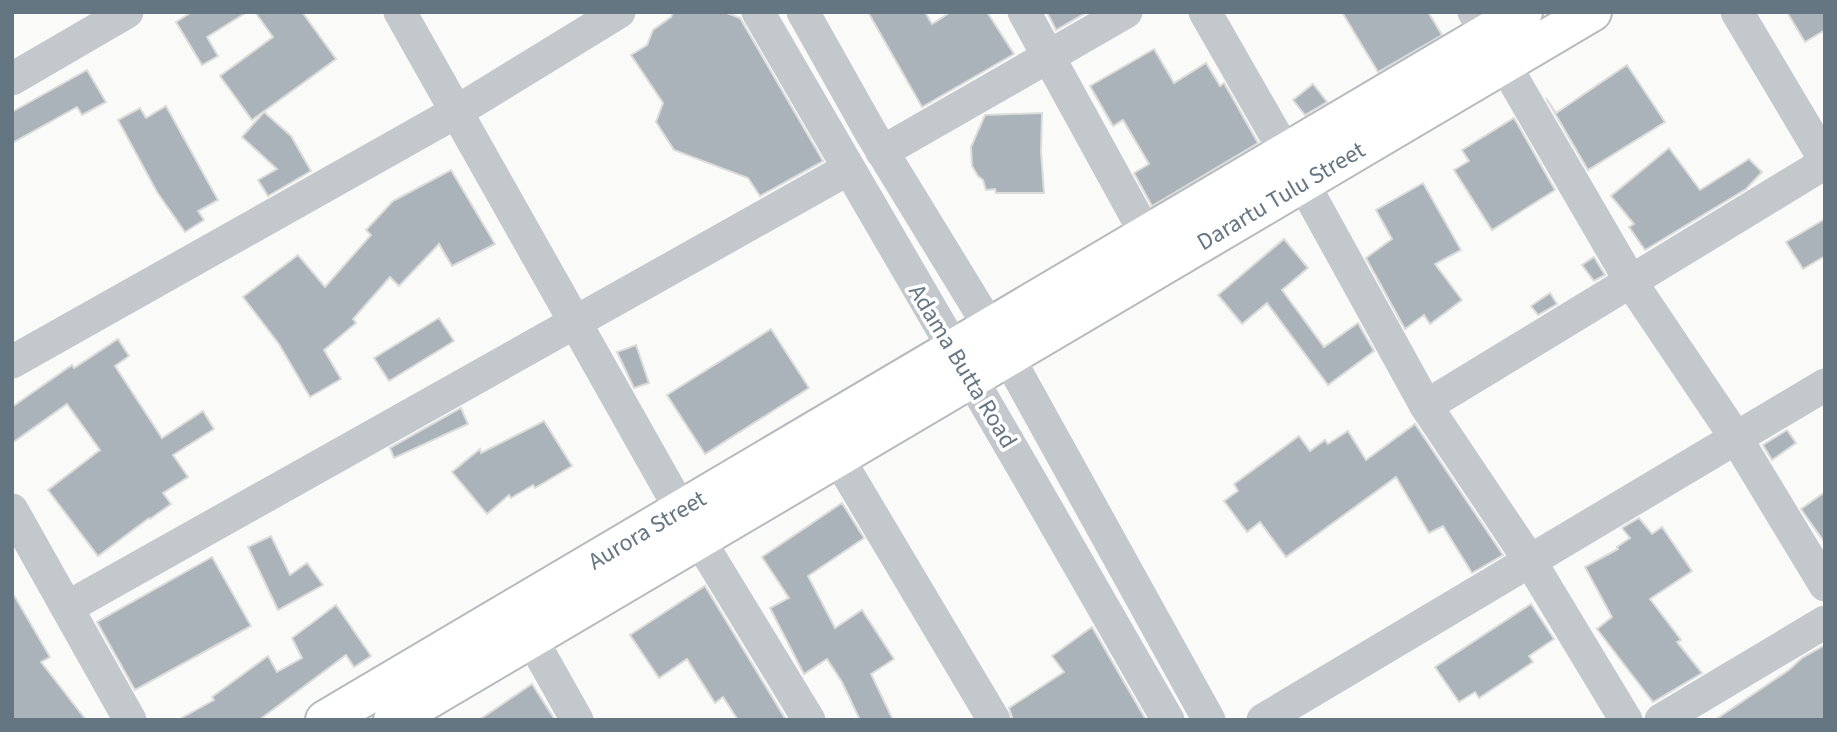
<svg xmlns="http://www.w3.org/2000/svg" width="1837" height="732" font-family="'Source Sans 3',sans-serif">
  <rect width="100%" height="100%" fill="#fafaf8"/>
  <!-- building -->
  <g fill="#aab3b9" stroke="#dcdcda" stroke-width="2">
    <path d="M192,12H247L207,37L218,56L202,65L176,22Z"/>
    <path d="M255,12H302L336,59L252,120L220,76L273,37Z"/>
    <path d="M673,12H724L740,18L823,161L760,196L748,178L674,150L656,122L663,103L631,55L647,45L653,30L671,17Z"/>
    <path d="M868,12H925L932,24L951,12H987L1014,54L922,107Z"/>
    <path d="M1047,12H1087L1056,30Z"/>
    <path d="M1342,12H1428L1442,35L1378,72Z"/>
    <path d="M1787,12H1825V30L1805,42Z"/>
    <path d="M1154,49L1174,83L1206,63L1220,86L1224,83L1258,143L1152,206L1134,173L1149,164L1123,120L1113,126L1090,86Z"/>
    <path d="M1627,65L1665,122L1588,170L1546,98L1556,113Z"/>
    <path d="M87,70L106,102L82,115L77,107L12,143V112Z"/>
    <path d="M1313,84L1327,102L1305,115L1293,100Z"/>
    <path d="M166,106L218,200L198,211L204,220L185,232L157,192L118,120L140,108L146,118Z"/>
    <path d="M264,112L291,136L311,171L268,196L258,180L277,169L242,137Z"/>
    <path d="M1042,113L1041,152L1044,193H996L995,189L986,190L983,180L978,176L972,166L971,147L985,115Z"/>
    <path d="M1514,118L1555,190L1492,230L1454,170L1469,161L1462,150Z"/>
    <path d="M1669,148L1700,190L1749,159L1762,172L1746,189L1645,250L1629,227L1634,224L1611,196Z"/>
    <path d="M451,170L495,244L452,266L439,244L399,286L390,277L353,319L356,323L324,350L341,379L310,397L279,344L243,297L298,255L325,287L371,235L366,230L393,201Z"/>
    <path d="M1423,183L1461,250L1435,264L1462,300L1430,324L1424,315L1405,329L1366,258L1392,239L1376,210Z"/>
    <path d="M1825,219V256L1803,269L1786,242Z"/>
    <path d="M1284,239L1308,268L1282,290L1324,347L1358,323L1374,351L1328,385L1267,303L1242,324L1218,295Z"/>
    <path d="M1594,257L1605,275L1594,281L1582,265Z"/>
    <path d="M1550,293L1557,304L1538,315L1531,306Z"/>
    <path d="M439,318L454,341L389,381L374,358Z"/>
    <path d="M771,329L809,388L705,454L667,395Z"/>
    <path d="M118,339L129,356L115,366L162,438L203,411L214,429L173,455L188,477L163,493L171,504L150,519L149,518L98,556L48,490L100,450L67,404L12,443V407L72,365L74,368Z"/>
    <path d="M636,345L649,383L634,388L617,352Z"/>
    <path d="M461,408L468,424L394,458L390,448Z"/>
    <path d="M544,421L572,466L535,488L533,485L511,498L509,495L487,514L452,472L480,449L481,453Z"/>
    <path d="M1415,424L1503,555L1472,573L1443,526L1429,533L1396,477L1286,557L1260,522L1247,532L1224,501L1238,491L1234,484L1299,436L1310,451L1325,440L1328,444L1348,431L1366,460Z"/>
    <path d="M1787,430L1796,443L1772,460L1763,445Z"/>
    <path d="M1825,492V543L1801,509Z"/>
    <path d="M842,503L864,538L808,576L835,628L862,610L894,659L871,674L893,720H860L842,682L827,659L804,674L770,608L789,598L762,557Z"/>
    <path d="M1639,518L1652,534L1662,527L1692,571L1650,599L1681,640L1677,642L1702,673L1653,702L1597,629L1612,617L1585,567L1618,549L1617,547L1630,538L1622,528Z"/>
    <path d="M271,536L290,575L307,563L323,585L278,610L248,547Z"/>
    <path d="M212,557L251,626L135,690L97,622Z"/>
    <path d="M705,586L786,720H738L723,697L715,703L687,659L659,678L630,635Z"/>
    <path d="M12,592L50,657L41,662L86,720H12Z"/>
    <path d="M1531,604L1554,639L1529,656L1533,662L1479,698L1475,692L1459,702L1435,667Z"/>
    <path d="M336,605L371,656L354,667L346,655L259,720H178L214,700L212,697L268,656L277,672L302,658L292,638Z"/>
    <path d="M1092,627L1146,720H1013L1009,708L1064,672L1052,656Z"/>
    <path d="M1825,645V720H1715L1789,670L1802,658Z"/>
    <path d="M532,684L555,720H479Z"/>
  </g>
  <g fill="none" stroke-linecap="round" stroke-linejoin="round">
    <defs>
      <g id="major">
        <path id="s1" d="M325,720L1523,12"/>
        <path id="s2" d="M393,720L1592,12"/>
      </g>
    </defs>
    <!-- major casing -->
    <use href="#major" stroke="#b5babe" stroke-width="42"/>
    <!-- minor -->
    <g stroke="#c3c8cc" stroke-width="33">
      <path d="M400,12L681,510L809,720"/>
      <path d="M758,12L1029,478L1168,720"/>
      <path d="M803,12L871,133L1008,357L1209,720"/>
      <path d="M1024,12L1159,258"/>
      <path d="M1205,12L1303,183L1426,406L1530,561L1626,720"/>
      <path d="M1474,12L1631,282L1736,438L1825,585"/>
      <path d="M1737,12L1825,160"/>
      <path d="M12,79L127,12"/>
      <path d="M882,152L1126,12"/>
      <path d="M12,362L456,112L619,12"/>
      <path d="M1426,406L1825,163"/>
      <path d="M825,436L994,720"/>
      <path d="M12,510L130,720"/>
      <path d="M68,607L848,169"/>
      <path d="M515,618L531,638L577,720"/>
      <path d="M1263,720L1825,385"/>
      <path d="M1661,720L1825,622"/>
    </g>
    <!-- major -->
    <use href="#major" stroke="#fff" stroke-width="38"/>
  </g>
  <g text-anchor="middle" stroke-width="7" stroke-linejoin="round" paint-order="stroke">
    <!-- street labels -->
    <g font-size="24" fill="#657683" stroke="#fff">
      <text dy="8" stroke="none"><textPath href="#s2" startOffset="1031">Darartu Tulu Street</textPath></text>
      <text transform="translate(963 366) rotate(59)" y="8">Adama Butta Road</text>
      <text dy="8" stroke="none"><textPath href="#s1" startOffset="374">Aurora Street</textPath></text>
    </g>
  </g>
  <!-- border -->
  <rect width="1837" height="732" fill="none" stroke="#657683" stroke-width="28"/>
</svg>
